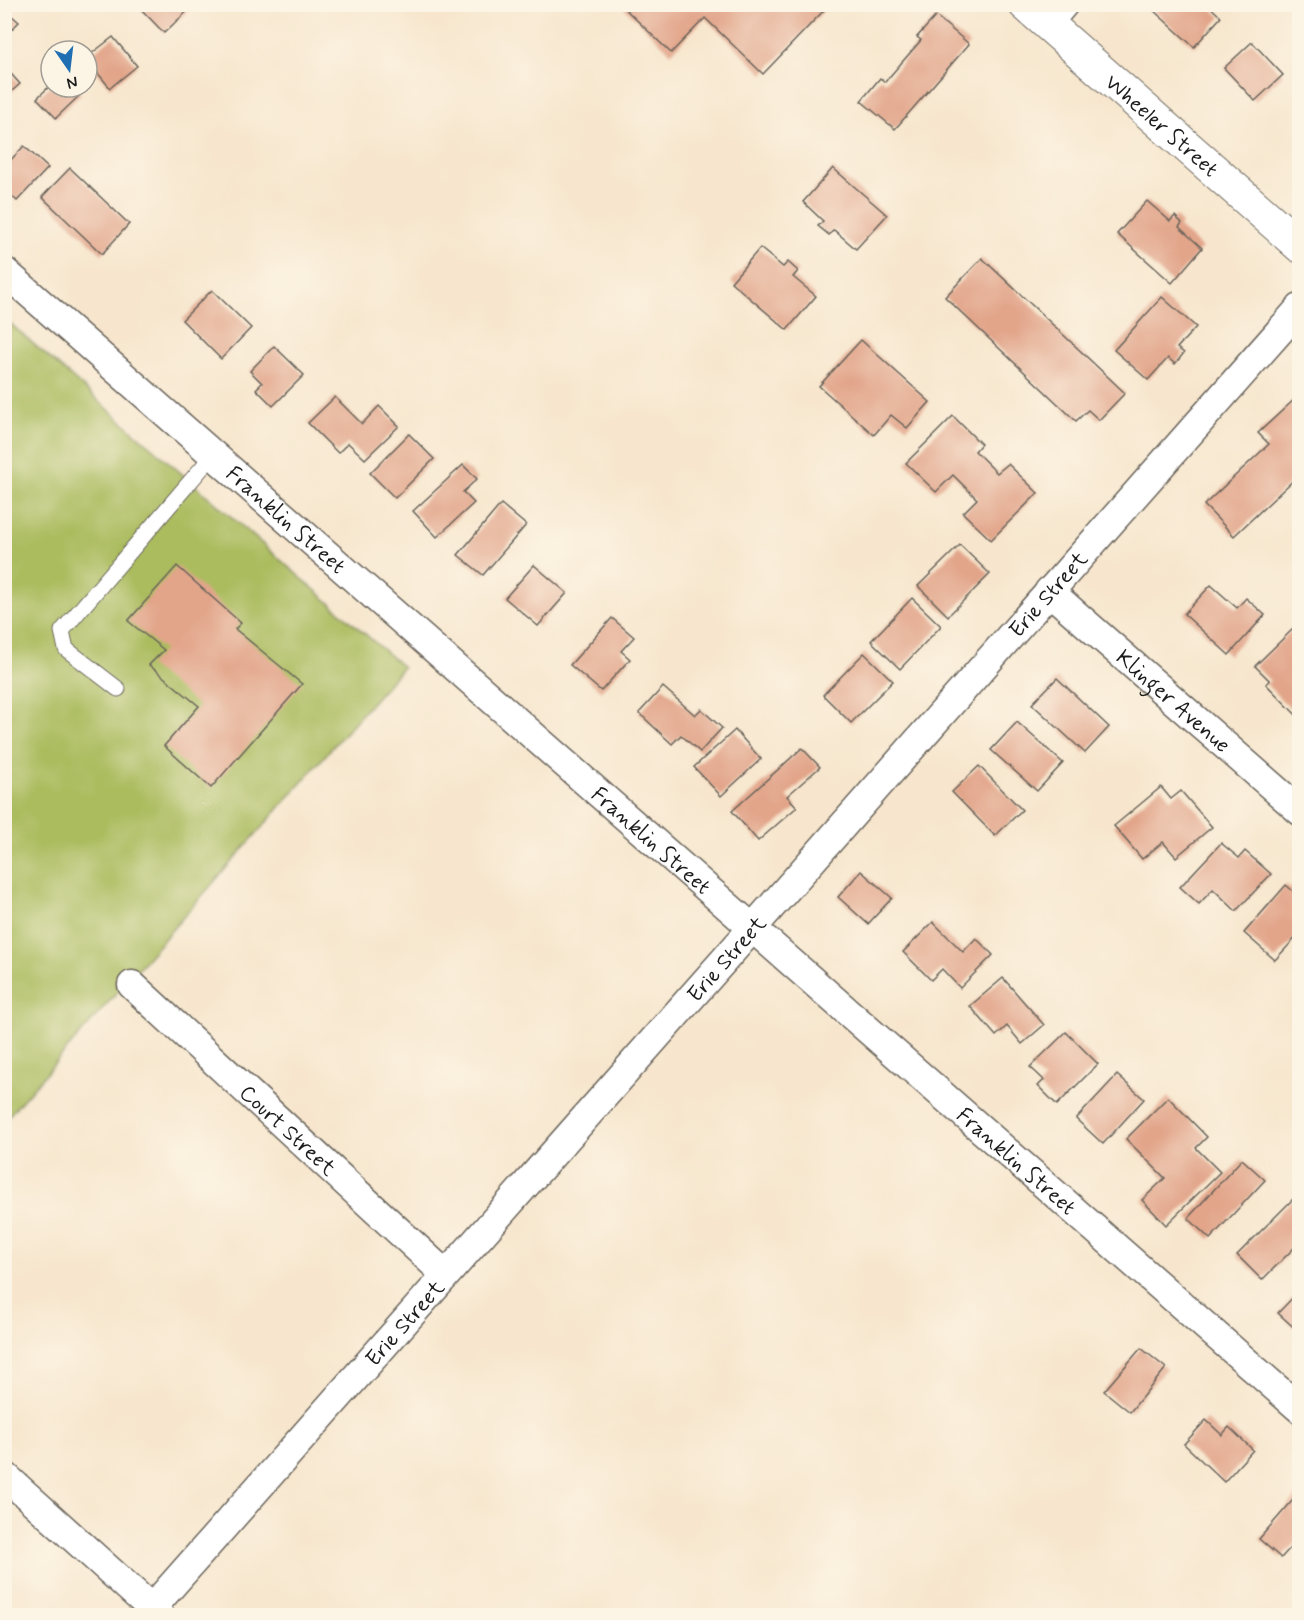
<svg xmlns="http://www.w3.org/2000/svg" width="1304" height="1620" font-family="Mynerve,sans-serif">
  <rect width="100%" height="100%" fill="#fcf5e5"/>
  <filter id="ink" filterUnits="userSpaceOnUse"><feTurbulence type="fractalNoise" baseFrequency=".0167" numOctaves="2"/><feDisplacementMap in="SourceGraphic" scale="12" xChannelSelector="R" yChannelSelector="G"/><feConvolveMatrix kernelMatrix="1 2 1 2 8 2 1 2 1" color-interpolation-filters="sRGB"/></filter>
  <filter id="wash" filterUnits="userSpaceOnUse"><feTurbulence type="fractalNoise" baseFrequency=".008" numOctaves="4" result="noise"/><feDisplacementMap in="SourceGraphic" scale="24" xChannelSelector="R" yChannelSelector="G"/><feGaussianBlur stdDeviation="1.35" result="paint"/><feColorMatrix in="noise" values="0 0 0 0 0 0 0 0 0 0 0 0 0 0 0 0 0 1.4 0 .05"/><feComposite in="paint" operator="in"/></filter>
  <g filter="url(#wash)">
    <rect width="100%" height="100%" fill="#f7e6cd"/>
    <!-- green -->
    <path fill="#abbc5f" stroke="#646c3e" stroke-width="1.5" d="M5,319L403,667L5,1120L4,319Z"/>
    <g id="blocks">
      <!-- building -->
      <g fill="#e2a58a">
        <path d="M142,4H195L164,33L139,7Z"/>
        <path d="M620,4H830L763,74L705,18L671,53Z"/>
        <path d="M1158,4H1207L1221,17L1194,47L1153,10Z"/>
        <path d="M4,9L19,22L4,37Z"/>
        <path d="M936,16L969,44L895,129L861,101L880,78L885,82L921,40L917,37Z"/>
        <path d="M113,37L137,66L110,88L87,60V57Z"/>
        <path d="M1252,42L1283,75L1255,101L1224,68Z"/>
        <path d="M4,66L20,84L4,98Z"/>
        <path d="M51,85V87H74L81,94L56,118L37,98Z"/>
        <path d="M24,146L48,168L17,201L4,189V167Z"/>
        <path d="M70,168L129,224L102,254L42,197Z"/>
        <path d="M833,168L887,215L856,249L834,230L829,235L818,226L823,221L803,202Z"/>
        <path d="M1147,201L1170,221L1175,216L1182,223L1179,227L1202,248L1172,283L1117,234Z"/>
        <path d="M760,248L783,267L788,262L798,271L793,277L816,296L787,330L731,282Z"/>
        <path d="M982,258L1125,393L1099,420L1088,410L1076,421L945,297Z"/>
        <path d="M212,290L251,328L221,359L182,320Z"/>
        <path d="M1162,297L1196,327L1177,348L1184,353L1175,364L1168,358L1148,380L1114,350Z"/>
        <path d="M861,340L930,402L907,428L891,415L874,435L819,386Z"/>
        <path d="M274,346L304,375L273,406L256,389L262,383L250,371Z"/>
        <path d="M335,397L362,424L379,406L399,426L365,459L348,443L338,453L308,423Z"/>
        <path d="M1297,397L1300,401V474L1234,536L1204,505L1269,444L1258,433Z"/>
        <path d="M953,416L981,444L975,451L997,473L1008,464L1038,493L991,540L963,513L977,499L953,475L936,492L906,463Z"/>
        <path d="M409,434L434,459L395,498L370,473Z"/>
        <path d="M463,465L477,479L463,492L474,503L437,537L413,511Z"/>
        <path d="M501,504L526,525L483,575L458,555Z"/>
        <path d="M960,545L990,574L948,616L918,586Z"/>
        <path d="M534,565L567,593L538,626L505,598Z"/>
        <path d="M177,566L241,623L235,629L302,684L211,788L164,746L199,706L149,665L164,650L128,621Z"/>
        <path d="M1211,585L1237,608L1246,598L1265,615L1229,655L1184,614Z"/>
        <path d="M912,598L941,626L900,669L871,641Z"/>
        <path d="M612,618L634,637L621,651L630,659L601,691L570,665Z"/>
        <path d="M1298,624L1300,626V719L1266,684L1270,681L1255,666Z"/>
        <path d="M864,653L893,681L851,723L823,695Z"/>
        <path d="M1057,678L1109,727L1085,753L1032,704Z"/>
        <path d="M663,687L695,715L701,709L722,728L700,752L681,735L672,744L639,713Z"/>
        <path d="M1017,722L1063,763L1037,791L991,750Z"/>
        <path d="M735,730L761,759L721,796L694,767Z"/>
        <path d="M802,748L820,767L787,796L797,807L758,841L732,811Z"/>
        <path d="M979,766L1022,810L995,836L952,792Z"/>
        <path d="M1161,787L1171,799L1181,791L1212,827L1176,857L1163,842L1142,859L1114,826Z"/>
        <path d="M1221,843L1239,858L1245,851L1271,874L1236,911L1213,889L1199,904L1180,887Z"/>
        <path d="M861,871L892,898L868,924L838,897Z"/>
        <path d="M1286,885L1300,897V933L1275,960L1244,933Z"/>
        <path d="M933,922L963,952L976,938L993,955L960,988L942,969L931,980L903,952Z"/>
        <path d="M1003,978L1044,1025L1022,1044L1007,1026L996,1036L970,1006Z"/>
        <path d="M1066,1032L1098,1064L1057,1105L1038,1086L1044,1080L1030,1067Z"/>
        <path d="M1117,1075L1144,1099L1103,1144L1076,1119Z"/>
        <path d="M1168,1097L1207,1137L1196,1148L1220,1172L1166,1225L1142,1200L1165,1178L1126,1139Z"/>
        <path d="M1242,1159L1265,1180L1210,1239L1188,1218Z"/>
        <path d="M1300,1192V1242L1262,1280L1237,1255Z"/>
        <path d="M1300,1290V1333L1278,1313Z"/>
        <path d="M1141,1348L1166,1368L1130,1412L1104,1391Z"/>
        <path d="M1206,1420L1222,1435L1229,1427L1253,1450L1224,1482L1184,1444Z"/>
        <path d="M1300,1492V1537L1281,1558L1259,1539Z"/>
      </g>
    </g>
  </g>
  <g filter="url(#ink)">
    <use href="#blocks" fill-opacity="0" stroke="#69635a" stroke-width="1.5"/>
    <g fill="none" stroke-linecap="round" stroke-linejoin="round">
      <defs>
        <path id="service" d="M118,689L66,649L62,631L213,455"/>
        <g id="minor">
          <path d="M1047,24L1064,4"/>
          <path id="s1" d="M4,271L1300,1409"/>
          <path id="s2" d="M1049,591L1300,811"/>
          <path id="s3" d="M132,985L445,1274"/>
          <path d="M4,1475L160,1616"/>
          <path id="s4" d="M152,1608L1300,308"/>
        </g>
        <g id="tertiary">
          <path id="s5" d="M1025,4L1300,246"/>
        </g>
      </defs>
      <!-- service casing -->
      <use href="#service" stroke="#69635a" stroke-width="17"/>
      <!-- minor casing -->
      <use href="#minor" stroke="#69635a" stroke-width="31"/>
      <!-- tertiary casing -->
      <use href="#tertiary" stroke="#69635a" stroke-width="35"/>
      <!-- service -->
      <use href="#service" stroke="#fff" stroke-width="15"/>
      <!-- minor -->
      <use href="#minor" stroke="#fff" stroke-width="28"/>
      <!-- tertiary -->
      <use href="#tertiary" stroke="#fff" stroke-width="33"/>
    </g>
  </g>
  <g text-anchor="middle" stroke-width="4.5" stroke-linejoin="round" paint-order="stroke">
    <!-- street labels -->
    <g font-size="22" fill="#1c1c1c" stroke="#fcf5e5">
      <text dy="8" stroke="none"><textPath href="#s5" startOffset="183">Wheeler Street</textPath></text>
      <text dy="8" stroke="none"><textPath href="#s1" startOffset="376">Franklin Street</textPath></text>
      <text dy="8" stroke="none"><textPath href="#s4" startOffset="1353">Erie Street</textPath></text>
      <text dy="8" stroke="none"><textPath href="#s2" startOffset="166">Klinger Avenue</textPath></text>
      <text dy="8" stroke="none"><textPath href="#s1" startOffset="862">Franklin Street</textPath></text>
      <text dy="8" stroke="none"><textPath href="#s4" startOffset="867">Erie Street</textPath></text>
      <text dy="8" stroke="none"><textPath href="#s3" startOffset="213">Court Street</textPath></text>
      <text dy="8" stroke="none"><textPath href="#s1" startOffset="1348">Franklin Street</textPath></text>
      <text dy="8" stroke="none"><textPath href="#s4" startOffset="381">Erie Street</textPath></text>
    </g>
  </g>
  <!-- margin -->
  <rect width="1304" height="1620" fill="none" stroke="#fcf5e5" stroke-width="24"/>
  <!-- north arrow -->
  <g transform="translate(69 69) rotate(166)"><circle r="28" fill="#fcf5e5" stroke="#a29e95" stroke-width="1.5"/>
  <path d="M0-4.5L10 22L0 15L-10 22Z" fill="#1f6fb2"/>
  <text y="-9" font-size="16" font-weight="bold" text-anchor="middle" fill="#1c1c1c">N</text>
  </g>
</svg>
